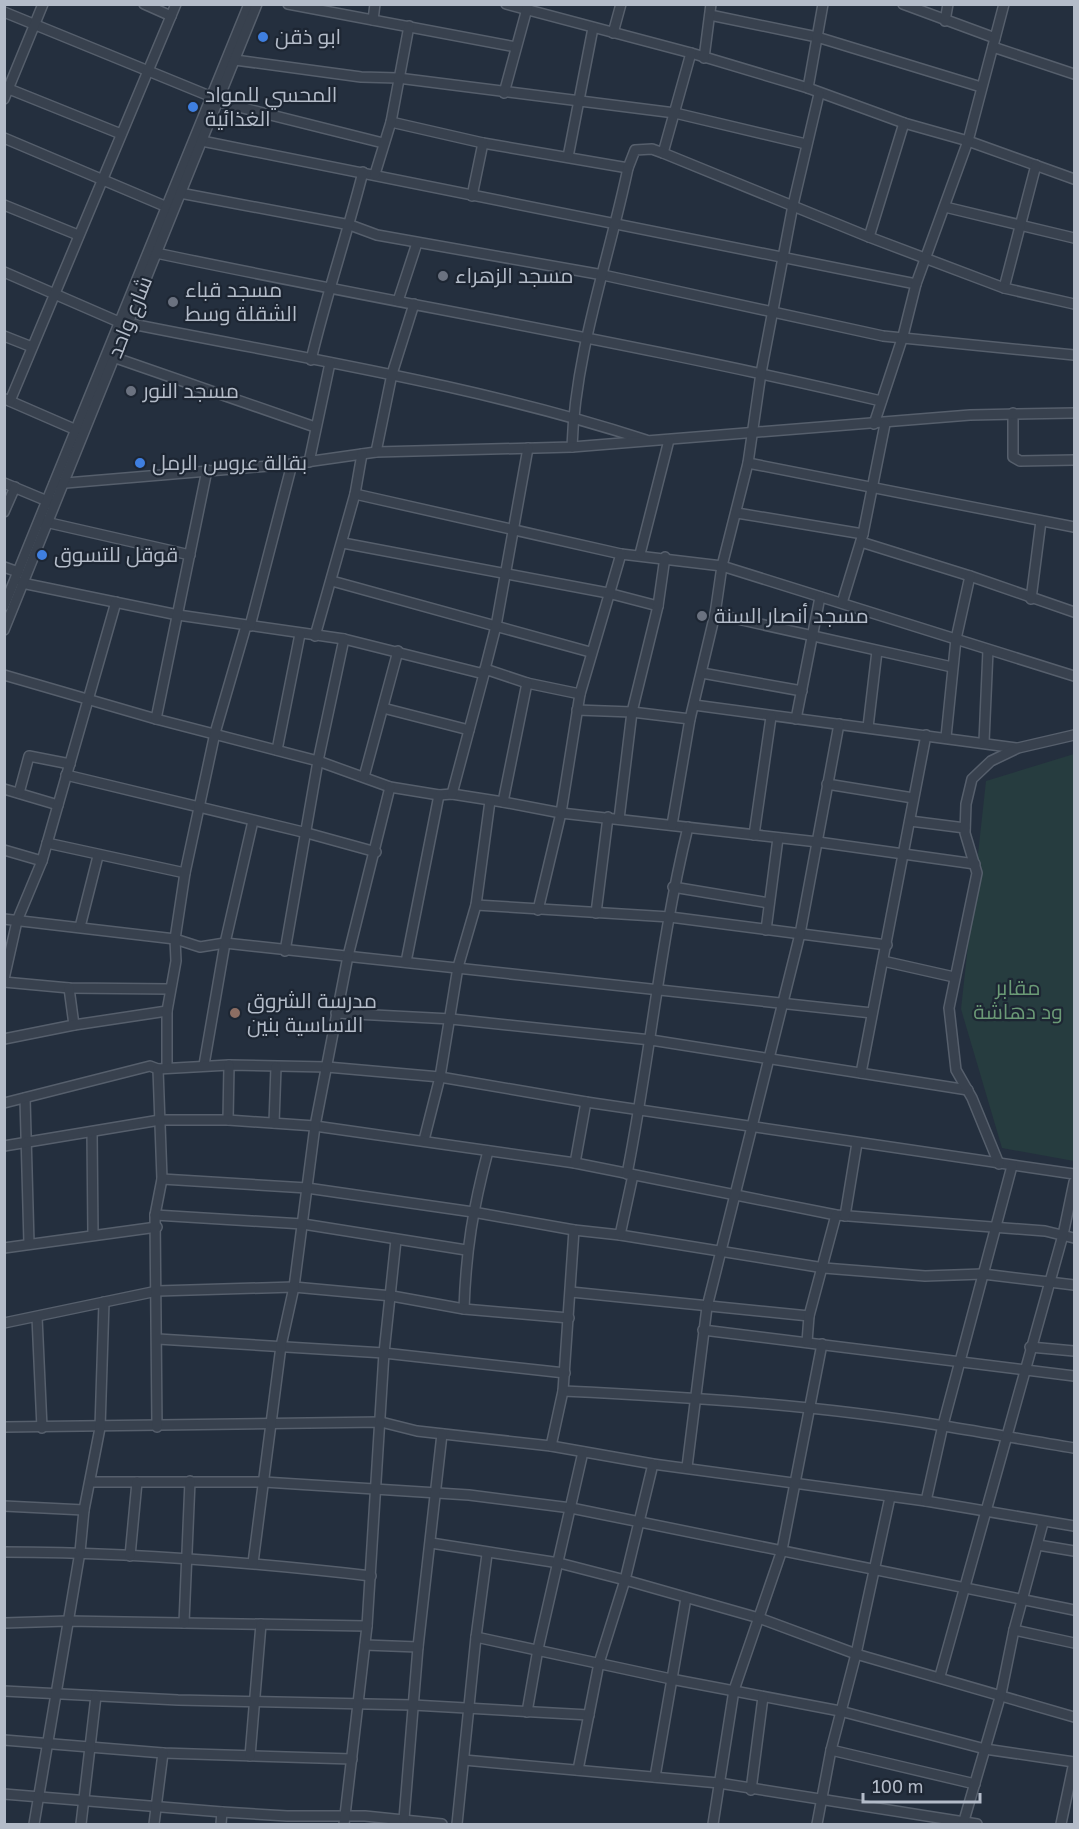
<svg xmlns="http://www.w3.org/2000/svg" width="1079" height="1829" font-family="'Golos Text',Cairo,sans-serif">
  <rect width="100%" height="100%" fill="#242f3e"/>
  <!-- green -->
  <path fill="#263c3f" d="M1074,754V1161L1002,1148L961,1009L986,781Z"/>
  <g fill="none" stroke-linecap="round" stroke-linejoin="round">
    <defs>
      <g id="minor">
        <path d="M144,4L171,16"/>
        <path d="M288,4L516,47"/>
        <path d="M506,4L691,53L808,88L904,123L968,141L1074,179"/>
        <path d="M903,4L995,38"/>
        <path d="M4,12L212,97"/>
        <path d="M710,15L817,37L981,87"/>
        <path d="M373,20L375,4"/>
        <path d="M945,21L948,4"/>
        <path d="M613,33L621,4"/>
        <path d="M993,47L1074,74"/>
        <path d="M704,58L711,4"/>
        <path d="M235,60L361,77L398,78L675,113L806,144"/>
        <path d="M808,88L823,4"/>
        <path d="M9,89L121,134"/>
        <path d="M504,93L528,5"/>
        <path d="M4,99L43,4"/>
        <path d="M219,102L383,143"/>
        <path d="M391,122L483,143L628,168"/>
        <path d="M4,138L167,207"/>
        <path d="M202,141L916,284"/>
        <path d="M663,153L691,53"/>
        <path d="M568,157L593,28"/>
        <path d="M375,174L391,122L409,26"/>
        <path d="M180,193L350,225L377,235L603,275L883,336L1074,355"/>
        <path d="M472,196L483,143"/>
        <path d="M4,205L78,235"/>
        <path d="M945,207L1074,238"/>
        <path d="M869,237L904,123"/>
        <path d="M156,253C398,304 641,344 881,401"/>
        <path d="M4,272L119,322"/>
        <path d="M1004,288L1036,165"/>
        <path d="M398,301L417,243"/>
        <path d="M127,323C301,358 477,385 646,440"/>
        <path d="M4,336L32,347"/>
        <path d="M113,357L315,427"/>
        <path d="M311,360C326,296 347,235 363,172"/>
        <path d="M5,399L74,429"/>
        <path d="M10,401L176,4"/>
        <path d="M1013,413V457L1020,461L1074,460"/>
        <path d="M874,424L903,336L916,284L968,141L1004,4"/>
        <path d="M572,447C575,352 609,259 628,168L635,150L652,149L663,153L869,237L1004,288L1074,304"/>
        <path d="M376,452L392,374L414,304"/>
        <path d="M309,462L330,363"/>
        <path d="M748,463L1074,527"/>
        <path d="M4,483L52,503"/>
        <path d="M54,484L292,464L376,452L572,447L970,415L1074,413"/>
        <path d="M355,494L621,554L722,566L1074,676"/>
        <path d="M4,512L15,487"/>
        <path d="M737,513L863,534"/>
        <path d="M41,521L190,555"/>
        <path d="M861,542L970,576L1074,612"/>
        <path d="M343,543L608,593L658,606"/>
        <path d="M640,554L669,440"/>
        <path d="M4,567L18,572"/>
        <path d="M332,581L590,652"/>
        <path d="M22,583L178,615L344,639L484,674L485,669L527,683L580,694"/>
        <path d="M1031,599L1041,521"/>
        <path d="M842,603L863,534L885,424"/>
        <path d="M4,606L249,4"/>
        <path d="M715,614L952,667"/>
        <path d="M250,626L292,464"/>
        <path d="M4,630L257,4"/>
        <path d="M315,636L355,494L362,454"/>
        <path d="M485,669L496,626L528,448"/>
        <path d="M702,673L802,691"/>
        <path d="M4,675L156,719L318,761L390,787L439,795L452,794L503,802L561,813L818,842L975,864"/>
        <path d="M694,705L1016,748"/>
        <path d="M383,708L469,730"/>
        <path d="M577,710L632,712L690,719"/>
        <path d="M156,719L207,470"/>
        <path d="M796,719L820,597"/>
        <path d="M868,727L877,651"/>
        <path d="M946,737L956,639L970,576"/>
        <path d="M984,742L988,650"/>
        <path d="M277,750L300,634"/>
        <path d="M66,775L307,833L376,852"/>
        <path d="M364,777L398,651"/>
        <path d="M827,784L913,798"/>
        <path d="M4,789L58,805"/>
        <path d="M19,793L29,756L70,764"/>
        <path d="M452,794L484,674"/>
        <path d="M503,802L527,683"/>
        <path d="M619,819L632,712L658,606L665,557"/>
        <path d="M910,821L965,828"/>
        <path d="M672,825L690,719L715,614L722,566L748,463L761,373L793,205L819,94"/>
        <path d="M754,835L771,717"/>
        <path d="M47,843L185,873"/>
        <path d="M4,850L42,861"/>
        <path d="M673,887L769,903"/>
        <path d="M476,905L670,917L887,945"/>
        <path d="M538,910L561,813L580,694L621,554"/>
        <path d="M596,913L608,817"/>
        <path d="M4,919L175,939L200,947L225,943L872,1013"/>
        <path d="M80,927L98,856"/>
        <path d="M766,930L778,838"/>
        <path d="M285,951L318,761L344,639"/>
        <path d="M883,961L954,977"/>
        <path d="M406,962L439,795"/>
        <path d="M4,979L17,921L42,861L116,602"/>
        <path d="M4,982L69,988L170,989"/>
        <path d="M69,988L74,1025"/>
        <path d="M336,1013L451,1019L651,1040L968,1090"/>
        <path d="M4,1039L74,1025L167,1011"/>
        <path d="M204,1065L225,943L253,821"/>
        <path d="M167,1068V1011L176,961L175,939L185,873L215,733L246,626"/>
        <path d="M861,1073L926,735"/>
        <path d="M25,1098L29,1244"/>
        <path d="M4,1103L150,1066L158,1069L229,1065L327,1067L440,1077L586,1102L1074,1174"/>
        <path d="M228,1120L229,1065"/>
        <path d="M274,1123L276,1067"/>
        <path d="M92,1132L93,1235"/>
        <path d="M424,1140L440,1077L458,967L476,905L490,801"/>
        <path d="M4,1146L160,1120H228L315,1126L575,1163L836,1215L1045,1231L1074,1238"/>
        <path d="M575,1163L586,1102"/>
        <path d="M999,1164L972,1098L956,1070L949,1008L977,873L965,833L966,804L972,779L991,761L1018,748L1074,735"/>
        <path d="M627,1174C650,1058 660,941 688,827"/>
        <path d="M162,1179L307,1188L473,1212L574,1230L620,1235L824,1268L925,1276L983,1274L1074,1285"/>
        <path d="M155,1215L303,1224L466,1250"/>
        <path d="M845,1216L857,1143"/>
        <path d="M620,1235L633,1175"/>
        <path d="M4,1248L157,1227"/>
        <path d="M571,1292L809,1316"/>
        <path d="M464,1309C466,1250 473,1208 488,1151"/>
        <path d="M37,1317L42,1428"/>
        <path d="M4,1323L157,1291L294,1287L392,1296L464,1309L569,1318"/>
        <path d="M703,1330L1074,1376"/>
        <path d="M158,1339L384,1353L565,1373"/>
        <path d="M807,1342L809,1316L836,1215"/>
        <path d="M1030,1347L1074,1351"/>
        <path d="M563,1391C690,1397 818,1405 944,1426C988,1433 1031,1441 1074,1448"/>
        <path d="M4,1427L381,1422L417,1431L551,1446L653,1464L926,1501L1074,1526"/>
        <path d="M157,1427L155,1215L162,1179L158,1069"/>
        <path d="M551,1446L563,1391L574,1230"/>
        <path d="M687,1467L707,1307L800,934L839,724"/>
        <path d="M92,1482H264L469,1495L571,1508L1074,1610"/>
        <path d="M926,1501L943,1425L1012,1166"/>
        <path d="M4,1506L84,1510"/>
        <path d="M431,1543L559,1563L625,1580L759,1618L856,1654L1074,1717"/>
        <path d="M1038,1545L1074,1551"/>
        <path d="M4,1552C127,1552 249,1562 371,1576"/>
        <path d="M130,1556L137,1482"/>
        <path d="M253,1563L281,1346L294,1287L315,1126L348,956L390,787"/>
        <path d="M4,1623L67,1621L367,1626"/>
        <path d="M184,1623L190,1481"/>
        <path d="M1014,1630L1074,1643"/>
        <path d="M476,1637L671,1679L840,1711L985,1749L1074,1762"/>
        <path d="M365,1645L418,1647"/>
        <path d="M940,1676L1063,1235L1074,1182"/>
        <path d="M4,1691L178,1700L413,1705L589,1715"/>
        <path d="M527,1712L538,1649L583,1452"/>
        <path d="M4,1740L163,1753L352,1759"/>
        <path d="M831,1750L975,1784"/>
        <path d="M250,1756L261,1624"/>
        <path d="M464,1760L719,1783L977,1824"/>
        <path d="M578,1770L599,1663L625,1580L653,1464"/>
        <path d="M655,1777L686,1598"/>
        <path d="M751,1790L763,1697"/>
        <path d="M4,1794L222,1812L287,1816H365L442,1824"/>
        <path d="M404,1819L418,1647L442,1434"/>
        <path d="M34,1824L80,1552L84,1510L100,1428L104,1302"/>
        <path d="M81,1824L96,1696"/>
        <path d="M154,1824L163,1753"/>
        <path d="M221,1824L222,1812"/>
        <path d="M344,1824L367,1626L384,1353L396,1240"/>
        <path d="M457,1824L476,1637L487,1554"/>
        <path d="M713,1824L734,1690L782,1550L822,1344"/>
        <path d="M817,1824L831,1750L856,1654L890,1497"/>
        <path d="M963,1824L1001,1694L1014,1630L1043,1523"/>
        <path d="M1061,1824L1074,1762"/>
      </g>
    </defs>
    <!-- minor casing -->
    <use href="#minor" stroke="#565f6c" stroke-width="12"/>
    <!-- minor -->
    <use href="#minor" stroke="#38414e" stroke-width="9"/>
  </g>
  <!-- markers -->
  <g fill="#3f7fe0" stroke="#1d2633" stroke-width="2">
    <circle cx="263" cy="37" r="6"/>
    <circle cx="193" cy="107" r="6"/>
    <circle cx="140" cy="463" r="6"/>
    <circle cx="42" cy="555" r="6"/>
  </g>
  <g fill="#6b7280" stroke="#1d2633" stroke-width="2">
    <circle cx="443" cy="276" r="6"/>
    <circle cx="173" cy="302" r="6"/>
    <circle cx="131" cy="391" r="6"/>
    <circle cx="702" cy="616" r="6"/>
  </g>
  <circle fill="#8d6e63" stroke="#1d2633" stroke-width="2" cx="235" cy="1013" r="6"/>
  <g text-anchor="middle" stroke-width="4.5" stroke-linejoin="round" paint-order="stroke">
    <!-- poi labels -->
    <g font-size="21" fill="#b4bcc9" stroke="#1d2633" text-anchor="start">
      <text x="275" y="44">ابو ذقن</text>
      <text x="205" y="102">المحسي للمواد<tspan x="205" dy="24">الغذائية</tspan></text>
      <text x="455" y="283">مسجد الزهراء</text>
      <text x="185" y="297">مسجد قباء<tspan x="185" dy="24">الشقلة وسط</tspan></text>
      <text x="143" y="398">مسجد النور</text>
      <text x="152" y="470">بقالة عروس الرمل</text>
      <text x="54" y="562">قوقل للتسوق</text>
      <text x="714" y="623">مسجد أنصار السنة</text>
      <text x="247" y="1008">مدرسة الشروق<tspan x="247" dy="24">الاساسية بنين</tspan></text>
    </g>
    <!-- street labels -->
    <g font-size="21" fill="#b4bcc9" stroke="#1d2633">
      <text transform="translate(130 317) rotate(-68)" y="7">شارع واحد</text>
    </g>
    <!-- park labels -->
    <g font-size="21" fill="#6b9a76" stroke="#1d2633">
      <text x="1018" y="995">مقابر<tspan x="1018" dy="24">ود دهاشة</tspan></text>
    </g>
  </g>
  <!-- border -->
  <rect width="1079" height="1829" fill="none" stroke="#b4bcc9" stroke-width="12"/>
  <!-- scale -->
  <path d="M863 1793v9h117v-9" fill="none" stroke="#b4bcc9" stroke-width="3"/>
  <text x="872" y="1793" font-size="18" fill="#b4bcc9" stroke="#1d2633" stroke-width="4.5" paint-order="stroke">100 m</text>
</svg>
